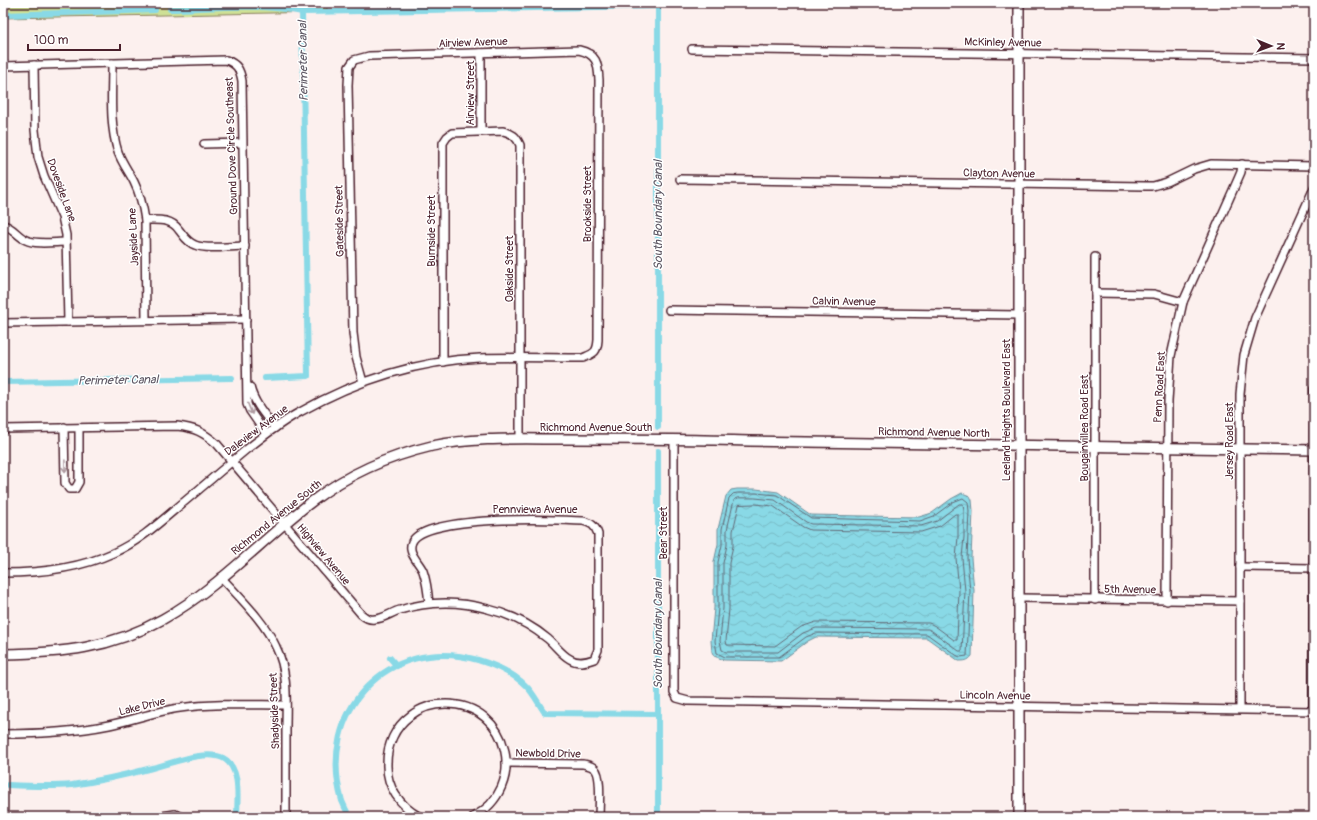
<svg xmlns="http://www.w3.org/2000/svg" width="1317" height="820" font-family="Pangolin,sans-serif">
  <defs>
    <pattern id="water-waves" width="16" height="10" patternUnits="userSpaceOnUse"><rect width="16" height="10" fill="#89d9e6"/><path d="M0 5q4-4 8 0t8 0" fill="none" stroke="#78bac5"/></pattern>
  </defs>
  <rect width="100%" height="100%" fill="#fcf0ee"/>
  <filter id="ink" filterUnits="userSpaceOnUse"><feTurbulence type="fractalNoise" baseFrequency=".025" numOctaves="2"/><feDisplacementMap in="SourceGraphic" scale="8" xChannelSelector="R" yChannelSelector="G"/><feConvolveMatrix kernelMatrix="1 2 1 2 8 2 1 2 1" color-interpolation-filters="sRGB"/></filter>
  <g filter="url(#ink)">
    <!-- park -->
    <path fill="#cee095" stroke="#8c8060" d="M3,3H327V12L3,18Z"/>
    <!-- water -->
    <path fill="url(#water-waves)" stroke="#708f9b" d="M737,489H756L778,492L811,515L919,517L932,513L951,499L962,493L970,496L972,500L973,511L971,558L974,590L972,656C968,661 965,661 959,661L927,638L816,637L808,641L781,661L724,660L714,656L712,652L711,641L714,608V562L718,544V529L726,496L731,490Z"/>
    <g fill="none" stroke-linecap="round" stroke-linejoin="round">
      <!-- shore -->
      <g stroke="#636976" stroke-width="1">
        <path d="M738,493H756L777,495L811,518L920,521L934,516L953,502L963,498L968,502L969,511L967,558L970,591L967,656L960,657L956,655L927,634L816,633L806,637L779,657H725L717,653L715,641L718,608V562L722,545V529L729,498L733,494Z"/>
        <path d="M755,498L775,500L806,522L811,524L921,526L937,521L959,504H963L964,511V537L962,558L965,591L962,651H959L932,631L928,629L816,628L803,633L778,652H726L722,650L720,641L723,608V563L727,545V530L734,500L738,498Z"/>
        <path d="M755,504L773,506L803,527L810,530L921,532L940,526L955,514H958V537L956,558L959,591L957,640H954L935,626L929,623L816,622L801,627L775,646L727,645L726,641L729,609V563L733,546V531L739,505Z"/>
      </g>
      <!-- canal -->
      <g stroke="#89d9e6" stroke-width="6">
        <path d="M170,9C214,8 259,3 302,12"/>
        <path d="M3,15L155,10"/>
        <path d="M265,378L308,376L302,12L658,6"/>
        <path d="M3,382L232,378"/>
        <path d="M658,427V3"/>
        <path d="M658,451V817"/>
        <path d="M390,658L397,666"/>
        <path d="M8,785C29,786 51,787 72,785C98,781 126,775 152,768C170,764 205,749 223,758C242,768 237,800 237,817"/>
        <path d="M350,817C347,812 344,806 342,801C316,712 388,634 478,660C495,665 513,673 526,686C533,692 539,705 545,713L658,714"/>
        <path d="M541,817L543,813"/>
      </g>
      <defs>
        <g id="street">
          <path d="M692,49L1314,58"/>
          <path d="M112,63C112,92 109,124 118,152C122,163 129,172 134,182C140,194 143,206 145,220L146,320"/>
          <path d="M34,65L35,130L38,157L44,176L62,217L66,235L68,322"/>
          <path d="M3,66L226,60C237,64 240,69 242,81L247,404L250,411L266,434"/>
          <path d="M481,132V53"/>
          <path d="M204,144L242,143"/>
          <path d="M680,179L1146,186H1153L1167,182L1194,169L1211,164L1314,166"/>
          <path d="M145,220C157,220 171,218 179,230C184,236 187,242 195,245C207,250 231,246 245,246"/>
          <path d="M3,225C13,227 17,236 26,240C36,245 55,242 66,242"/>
          <path d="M1095,257V600"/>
          <path d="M1095,293L1154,294L1183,302"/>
          <path d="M669,310L1019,315"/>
          <path d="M3,323L246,319"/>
          <path d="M443,362V143L447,137L452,133L503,131C513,134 516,136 520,145V439"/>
          <path d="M250,387C254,403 265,415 275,428"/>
          <path d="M64,427L65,483L69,489H75L79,482V428"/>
          <path d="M3,429L177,426C195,428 203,432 217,444L361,614C366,618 369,620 375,619C383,619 392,612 400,610C429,601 459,601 488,609C509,614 531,625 548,639C555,645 562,655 570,659C578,664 586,662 594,659L598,650V534C595,525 591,523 583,521C555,519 423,515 412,542C407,553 419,562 423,571C427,582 428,593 429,604"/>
          <path d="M674,440V692L677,698L688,701L1314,711"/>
          <path d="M1240,567L1313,568"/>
          <path d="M3,573C41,573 78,569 113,553C138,542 158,524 178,507C201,488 224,468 247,449C264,436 281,422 300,412C355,381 416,361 480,358C514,357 549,358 583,358C594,353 597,353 598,340L599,80C598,63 597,54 579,50L369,56L354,60L349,67L348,85L353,333L356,357L363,382"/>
          <path d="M221,577C240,598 265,622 276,647C289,673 286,703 286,731C286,760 286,788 286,817"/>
          <path d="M1019,598L1240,601"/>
          <path d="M1167,601L1168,401L1171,356L1183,302L1238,179L1241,172L1242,164"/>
          <path d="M1240,709V394L1244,355L1255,318L1314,188"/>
          <path d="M1313,711L1314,389"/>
          <path d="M3,734C39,734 74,732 109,725C133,720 156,711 180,708C215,703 251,705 286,705"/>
          <path d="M506,763L583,764C587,765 591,765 595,769C602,776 599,806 599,817"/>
          <path d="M156,817L175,814L181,817"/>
          <path d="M420,817C400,806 386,787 387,763C387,745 395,727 410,716C420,708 433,704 446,704C510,704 529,788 473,817"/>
        </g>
        <g id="secondary">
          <path d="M3,654C62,653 110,649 163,619C219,588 263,538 314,500C348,474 390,456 432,446C475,437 519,439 563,439C625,439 687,439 749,441C937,444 1126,447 1314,450"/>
          <path d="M1019,817V3"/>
        </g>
      </defs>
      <!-- street casing -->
      <use href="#street" stroke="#4a1f2b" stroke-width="10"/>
      <!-- secondary casing -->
      <use href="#secondary" stroke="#4a1f2b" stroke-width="12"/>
      <!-- street -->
      <use href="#street" stroke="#fff" stroke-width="7"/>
      <!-- secondary -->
      <use href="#secondary" stroke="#fff" stroke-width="9"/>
    </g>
    <!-- one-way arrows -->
    <defs><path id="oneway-shaft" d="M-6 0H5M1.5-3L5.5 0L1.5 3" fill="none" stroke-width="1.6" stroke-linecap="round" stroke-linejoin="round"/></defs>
    <g stroke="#ae9aa0">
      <use href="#oneway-shaft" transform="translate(250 409) rotate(68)"/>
      <use href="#oneway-shaft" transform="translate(65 466) rotate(89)"/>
    </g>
  </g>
  <g text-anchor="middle" stroke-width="3" stroke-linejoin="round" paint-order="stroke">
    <!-- street labels -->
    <g font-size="11" fill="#4a1f2b" stroke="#fff">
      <text transform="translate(473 42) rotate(-2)" y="4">Airview Avenue</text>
      <text transform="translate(1003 42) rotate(1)" y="4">McKinley Avenue</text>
      <text transform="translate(470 93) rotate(-90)" y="4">Airview Street</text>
      <text transform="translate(231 146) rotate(-92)" y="4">Ground Dove Circle Southeast</text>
      <text transform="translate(999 173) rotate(1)" y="4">Clayton Avenue</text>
      <text transform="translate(62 190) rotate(70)" y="4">Doveside Lane</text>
      <text transform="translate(587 204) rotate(-90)" y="4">Brookside Street</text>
      <text transform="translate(339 221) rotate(-91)" y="4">Gateside Street</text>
      <text transform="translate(431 231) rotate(-90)" y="4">Burnside Street</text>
      <text transform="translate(133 237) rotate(-93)" y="4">Jayside Lane</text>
      <text transform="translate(509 269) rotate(-90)" y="4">Oakside Street</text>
      <text transform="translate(844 301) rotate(1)" y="4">Calvin Avenue</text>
      <text transform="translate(1159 387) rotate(-87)" y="4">Penn Road East</text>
      <text transform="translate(1006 410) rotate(-90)" y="4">Leeland Heights Boulevard East</text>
      <text x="596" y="431">Richmond Avenue South</text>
      <text transform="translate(1084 428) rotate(-90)" y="4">Bougainvillea Road East</text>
      <text transform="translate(256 430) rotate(-37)" y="4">Daleview Avenue</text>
      <text transform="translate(934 432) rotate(1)" y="4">Richmond Avenue North</text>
      <text transform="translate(1229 441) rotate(-90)" y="4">Jersey Road East</text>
      <text x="535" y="513">Pennviewa Avenue</text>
      <text transform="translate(276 517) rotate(-39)" y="4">Richmond Avenue South</text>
      <text transform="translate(663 533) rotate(-90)" y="4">Bear Street</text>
      <text transform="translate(324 554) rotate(50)" y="4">Highview Avenue</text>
      <text transform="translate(1130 589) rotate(1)" y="4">5th Avenue</text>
      <text transform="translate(995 695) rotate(1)" y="4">Lincoln Avenue</text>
      <text transform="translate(142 706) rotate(-14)" y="4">Lake Drive</text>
      <text transform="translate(274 711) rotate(-92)" y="4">Shadyside Street</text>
      <text transform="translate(548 753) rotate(1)" y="4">Newbold Drive</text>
    </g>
    <!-- water labels -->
    <g font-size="12" font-style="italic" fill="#5d5763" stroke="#fff">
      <text transform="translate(303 61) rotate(-91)" y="4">Perimeter Canal</text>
      <text transform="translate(658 215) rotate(-90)" y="4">South Boundary Canal</text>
      <text transform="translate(118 380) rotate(-1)" y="4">Perimeter Canal</text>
      <text transform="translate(658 634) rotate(-90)" y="4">South Boundary Canal</text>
    </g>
  </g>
  <!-- margin -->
  <rect width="1317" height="820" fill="none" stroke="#fff" stroke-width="16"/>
  <rect x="8" y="8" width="1301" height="804" fill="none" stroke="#4a1f2b" stroke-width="1.5" filter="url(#ink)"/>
  <!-- north arrow -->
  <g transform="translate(1271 46) rotate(91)" stroke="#ffffff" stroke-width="3" paint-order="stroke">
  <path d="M0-3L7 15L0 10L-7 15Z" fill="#4a1f2b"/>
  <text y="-6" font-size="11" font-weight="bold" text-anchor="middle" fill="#4a1f2b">N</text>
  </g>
  <!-- scale -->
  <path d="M28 44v6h92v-6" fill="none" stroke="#4a1f2b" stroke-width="2"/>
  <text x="34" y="44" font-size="12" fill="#4a1f2b" stroke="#ffffff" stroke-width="3" paint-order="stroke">100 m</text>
</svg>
